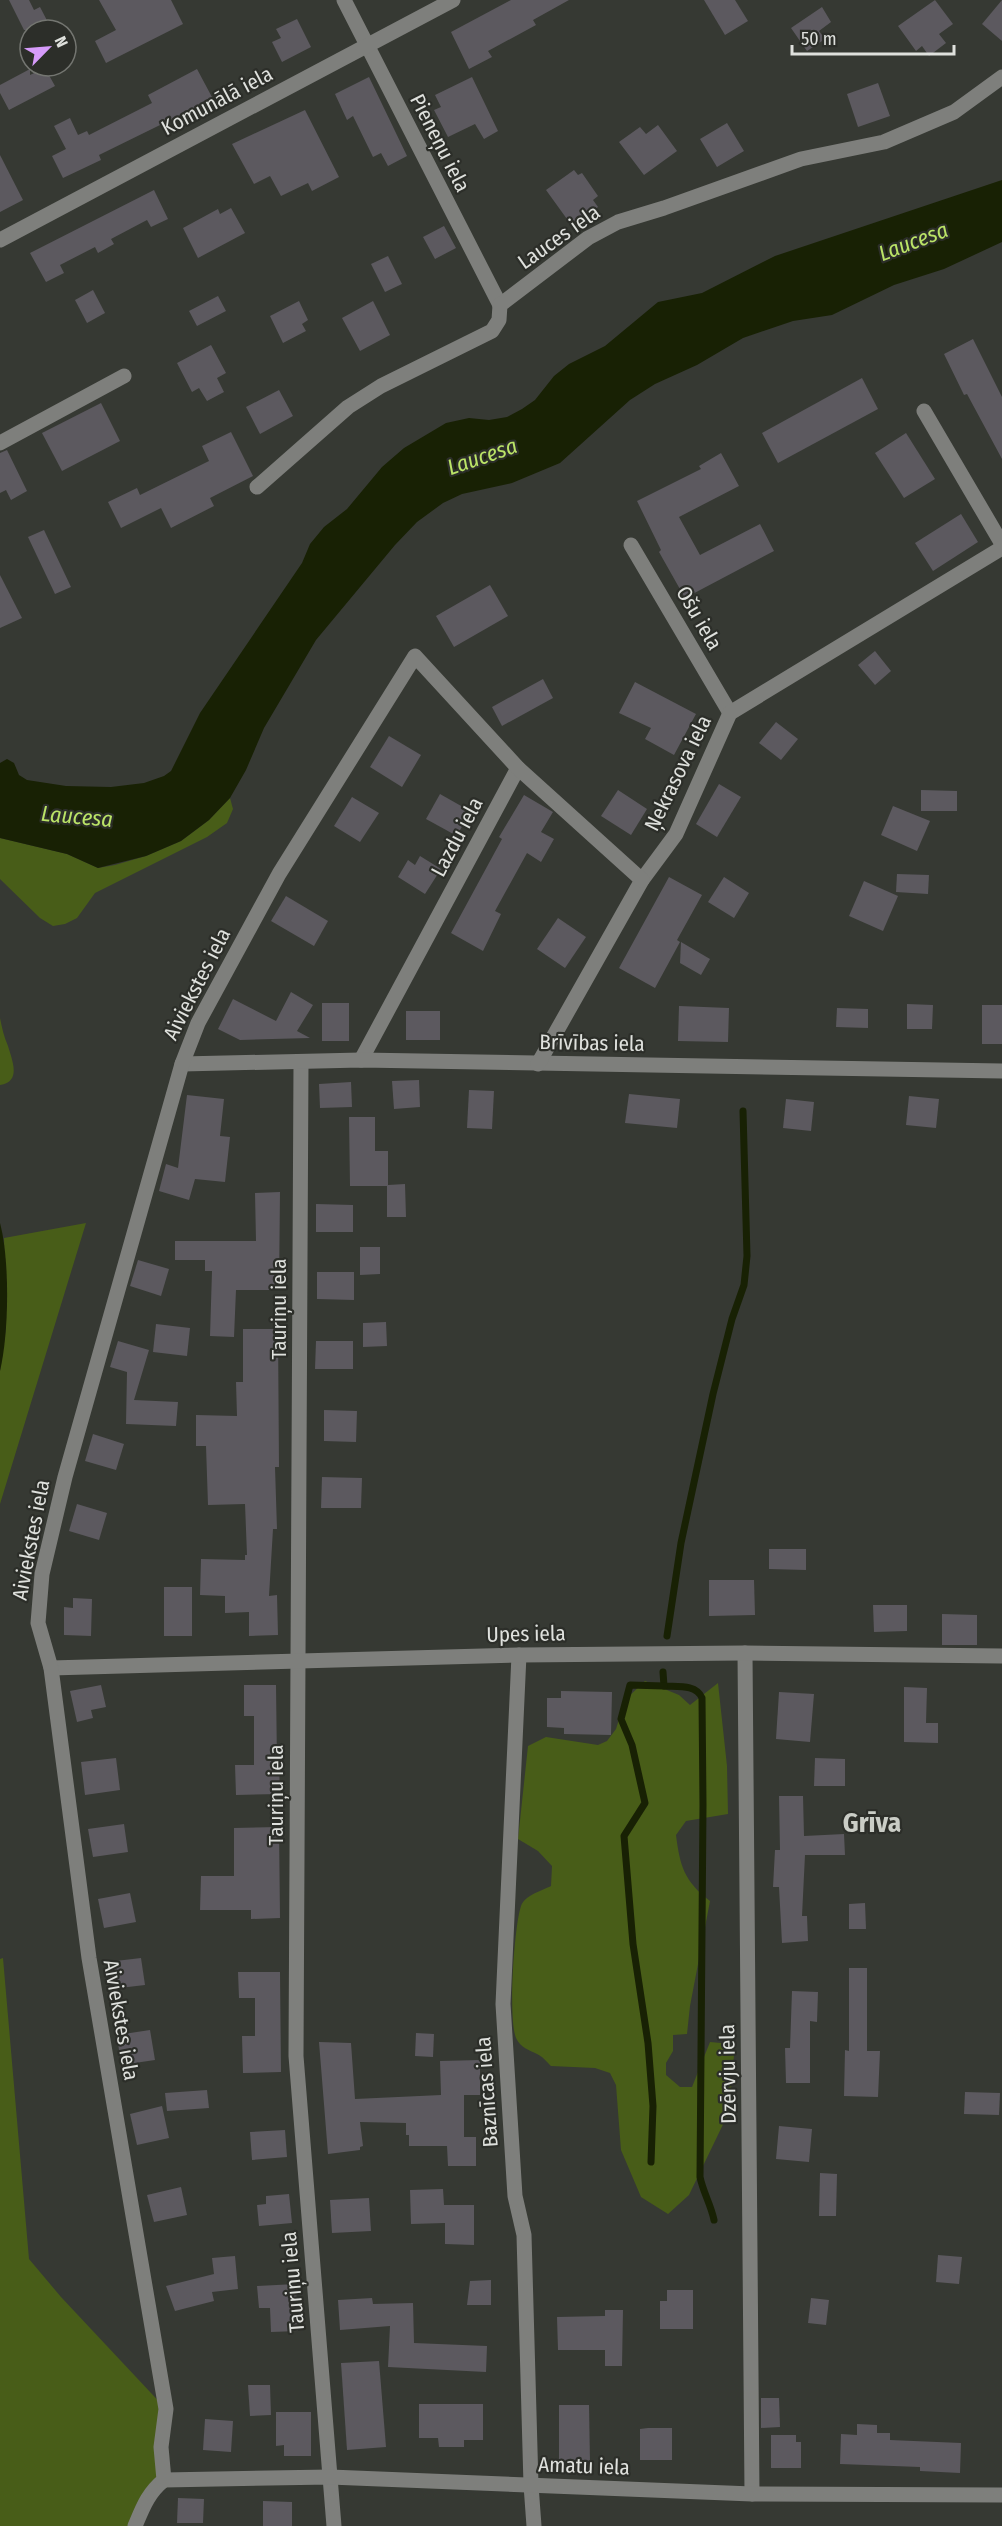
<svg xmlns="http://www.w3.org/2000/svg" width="1002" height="2526" font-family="'Fira Sans Condensed',sans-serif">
  <rect width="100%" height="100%" fill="#363933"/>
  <!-- green -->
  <g fill="#485d18">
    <path d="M230,798L233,809L227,823L207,837L95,893L77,918L65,924L53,926L40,918L0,879V838L67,854L98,868L115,865L146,856L181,841L209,820Z"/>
    <path d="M0,1018C2,1028 4,1037 8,1046C12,1060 22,1082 0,1085Z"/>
    <path d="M86,1223L0,1504V1371L6,1328L4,1238Z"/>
    <path d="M645,1681L679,1695L690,1705L718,1683L727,1766L728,1814L686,1821L676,1835C680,1866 684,1881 710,1901L690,2006L687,2034L673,2035V2051L666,2063V2075L680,2087H692L710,2042L732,2044L734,2055L729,2112L689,2195L668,2214L641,2197L621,2150L616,2085L610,2073L595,2068L551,2066C547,2062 542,2056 537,2054C529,2050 521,2048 516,2038C508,2019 514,1927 521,1906C525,1895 541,1891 551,1886L552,1866L538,1851L518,1839L528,1746L546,1737L598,1745L607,1741L616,1729L625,1700Z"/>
    <path d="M3,1958L29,2259L61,2297L166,2409L164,2480L135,2526H0V1959Z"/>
  </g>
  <!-- water -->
  <g fill="#182104">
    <path d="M1002,180V242L944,269L894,285L832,315L793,321L743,338L697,365L655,384L630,400L560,463L512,483L462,494L443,503L417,522L395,545L316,640L264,728L246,770L230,798L209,820L181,841L146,856L98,868L67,854L0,838V763L7,759L14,763L19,775L27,780L66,786L111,787L144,783L164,776L171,771L200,713L302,563L310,544L324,527L347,509L382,467L404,448L446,423L469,418L489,420L507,417L522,409L535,400L554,376L569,364L605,346L658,302L702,293L775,256Z"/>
    <path d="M0,1223C10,1261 9,1333 0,1371Z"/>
  </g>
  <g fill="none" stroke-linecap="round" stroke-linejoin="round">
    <!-- stream -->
    <g stroke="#182104" stroke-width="7">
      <path d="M667,1636L681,1543L713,1394L732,1319L744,1285L747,1256L743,1111"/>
      <path d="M663,1672L664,1686C677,1687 696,1684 702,1698L703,1805L700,2177C703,2192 711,2205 714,2220"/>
      <path d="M651,2162L653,2106L648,2043L633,1944L624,1836L645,1803L632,1745L621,1719L630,1685L664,1686"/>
    </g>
  </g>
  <!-- building -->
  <g fill="#5c595f">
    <path d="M9,0H29L34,10L40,7L52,30H24Z"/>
    <path d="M99,0H171L183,24L106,63L95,41L116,30Z"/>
    <path d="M511,0H569L533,20L536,25L488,51L492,57L469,69L451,32Z"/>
    <path d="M704,0H735L748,21L725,35Z"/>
    <path d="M935,0L953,24L939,34L946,43L929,56L922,46L916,51L898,26Z"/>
    <path d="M1002,0V41L982,24Z"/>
    <path d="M822,7L831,22L819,31L825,39L807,51L791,28Z"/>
    <path d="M297,19L311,47L282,62L272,42L281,38L276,29Z"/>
    <path d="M45,68L55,86L9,110L0,93V85L30,69V75Z"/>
    <path d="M197,69L213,99L99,155L101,160L63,178L52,156L66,149L54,126L70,118L78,135L87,131L89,135L152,103L148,95Z"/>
    <path d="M369,77L407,156L388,166L381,153L373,157L353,116L347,120L335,94Z"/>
    <path d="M472,77L498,131L484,139L475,124L448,137L434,110L441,107L435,95Z"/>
    <path d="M878,83L890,116L858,127L847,94Z"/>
    <path d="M305,110L339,177L312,191L308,183L281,196L270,176L254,184L232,144Z"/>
    <path d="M727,123L744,151L717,167L700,139Z"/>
    <path d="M658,125L677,151L644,175L619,142L640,127L646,134Z"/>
    <path d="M0,155L23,200L0,212Z"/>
    <path d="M574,170L578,175L582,173L598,196L593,200L598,207L572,226L546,190Z"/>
    <path d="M154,190L168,219L151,227L147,220L111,239L114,244L98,253L95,247L60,265L64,273L46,282L30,253Z"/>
    <path d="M231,208L245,233L198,258L183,228L218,209L220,214Z"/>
    <path d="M444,226L456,248L435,259L423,237Z"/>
    <path d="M388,256L402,284L385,292L371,264Z"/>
    <path d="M93,290L105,313L87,323L75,300Z"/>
    <path d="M218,296L226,311L197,326L189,311Z"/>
    <path d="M299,301L308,320L302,324L306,331L283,343L270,316Z"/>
    <path d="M373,301L390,335L360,351L342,318Z"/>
    <path d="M973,339L1002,397V459L967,394L964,395L944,354Z"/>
    <path d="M211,345L226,373L217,378L224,392L207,401L199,388L192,392L177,363Z"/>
    <path d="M862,378L878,409L778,463L762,433Z"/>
    <path d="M279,390L293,416L260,434L246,407Z"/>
    <path d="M101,403L120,441L62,471L42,433Z"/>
    <path d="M231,432L253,476L210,498L214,506L171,528L161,508L121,528L108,502L137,488L140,495L209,461L202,446Z"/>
    <path d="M906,433L935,479L904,498L875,453Z"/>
    <path d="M7,450L27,491L11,500L6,490L0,493V453Z"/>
    <path d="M721,453L739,486L679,517L700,555L760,524L774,551L685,598L659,552L661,550L637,501L701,469L699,466Z"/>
    <path d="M961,514L978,542L933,571L915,543Z"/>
    <path d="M44,530L71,587L55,594L28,537Z"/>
    <path d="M0,575L22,618L0,628Z"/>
    <path d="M490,585L508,616L454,647L436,616Z"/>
    <path d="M875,651L891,671L875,685L858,665Z"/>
    <path d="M543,679L553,698L502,726L492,707Z"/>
    <path d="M635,682L696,714L674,755L645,739L651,728L619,713Z"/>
    <path d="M776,722L798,739L781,760L759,743Z"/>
    <path d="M389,736L421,755L402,787L370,767Z"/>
    <path d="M719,784L741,797L717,837L696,824Z"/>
    <path d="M618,790L647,809L631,835L601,816Z"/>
    <path d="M921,790L957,791V811H921Z"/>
    <path d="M440,794L470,811L457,836L426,819Z"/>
    <path d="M524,795L553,812L541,832L554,839L541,862L527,853L495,911L501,914L483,951L451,933L502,839L499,837Z"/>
    <path d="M352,797L379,813L360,842L334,826Z"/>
    <path d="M893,806L930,821L917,851L881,835Z"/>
    <path d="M420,856L441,869L425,894L398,877L408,860L415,865Z"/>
    <path d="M897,874L929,875L928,894L896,892Z"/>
    <path d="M669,877L702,895L677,940L680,942L655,988L619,968Z"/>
    <path d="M724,877L749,893L734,918L708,902Z"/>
    <path d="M864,881L898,896L883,931L849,916Z"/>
    <path d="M286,896L328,921L314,946L271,921Z"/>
    <path d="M558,918L586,937L565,968L537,949Z"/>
    <path d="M681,942L710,959L701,975L680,963Z"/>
    <path d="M291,992L313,1005L297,1031L310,1038L240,1040L218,1029L233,999L276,1021Z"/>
    <rect x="322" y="1003" width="27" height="38"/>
    <path d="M907,1004L933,1005L932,1029H907Z"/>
    <rect x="982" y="1005" width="20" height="39"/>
    <path d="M679,1006L729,1008L728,1042L678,1041Z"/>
    <path d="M837,1008L868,1009V1028L836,1027Z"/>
    <rect x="406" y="1011" width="34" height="29"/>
    <path d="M419,1080L420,1107L394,1109L392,1081Z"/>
    <path d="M351,1082L352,1107L320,1108L319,1084Z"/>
    <path d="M469,1090L494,1091L492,1129L467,1128Z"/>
    <path d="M629,1094L680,1099L677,1128L625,1123Z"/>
    <path d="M187,1095L224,1099L220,1136L230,1137L225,1182L195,1179L189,1200L159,1191L166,1164L178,1168Z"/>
    <path d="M909,1096L939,1099L936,1128L906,1125Z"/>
    <path d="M786,1099L814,1102L811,1131L783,1128Z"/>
    <path d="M349,1117H375V1151H388V1185L405,1184L406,1217H387V1186H350Z"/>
    <path d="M280,1192L279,1290H236L234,1337L210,1336L212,1271H205V1260H175V1241H256L255,1193Z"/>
    <path d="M316,1204L353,1205V1232H316Z"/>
    <path d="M360,1247H380V1274L360,1275Z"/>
    <path d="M138,1260L169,1269L161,1296L130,1286Z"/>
    <path d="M317,1272H354V1300L317,1299Z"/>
    <path d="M386,1322L387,1346L363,1347V1323Z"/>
    <path d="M156,1324L190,1328L187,1356L153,1352Z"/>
    <path d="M243,1329H278L279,1467H275L277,1529H273L269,1596L277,1595L278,1635L249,1636V1612L225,1613V1596L200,1595L201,1559L245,1560V1555H247L245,1504L208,1505L206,1446H196V1415L237,1416L236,1382H243Z"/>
    <path d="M118,1341L149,1350L134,1400L178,1402L176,1426L126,1424L127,1372L110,1367Z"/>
    <path d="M316,1341H353V1369H315Z"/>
    <path d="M324,1410L357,1411L356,1442L324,1441Z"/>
    <path d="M93,1434L124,1444L116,1470L85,1461Z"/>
    <path d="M322,1477L362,1478L361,1508H321Z"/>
    <path d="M77,1504L107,1513L99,1540L69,1531Z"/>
    <path d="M769,1549H806V1570L769,1569Z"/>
    <path d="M709,1580H754L755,1615L709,1616Z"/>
    <rect x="164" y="1587" width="28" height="49"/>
    <path d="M73,1598L92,1599L91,1636L64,1635V1607L73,1608Z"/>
    <path d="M873,1605H907V1631L874,1632Z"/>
    <path d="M942,1614L977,1615V1645H942Z"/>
    <path d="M101,1685L106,1707L91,1710L93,1718L77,1722L70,1691Z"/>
    <path d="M244,1685H276L277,1764H279L280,1794L236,1795L235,1765H254V1716H244Z"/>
    <path d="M904,1687L927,1688L926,1723H938V1743L904,1742Z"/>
    <path d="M561,1691L612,1692L611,1735L564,1734V1728L547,1727V1698H561Z"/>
    <path d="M779,1692L814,1694L810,1742L776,1739Z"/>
    <path d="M116,1758L120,1790L85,1795L81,1762Z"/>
    <path d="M815,1758L845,1759V1786H814Z"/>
    <path d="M779,1796H803L804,1836L844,1834L845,1855H805L802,1916H807L808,1941L782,1943L779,1887H773L775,1850H780Z"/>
    <path d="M124,1824L128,1852L93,1857L88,1829Z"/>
    <path d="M279,1827L280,1918L251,1919V1910H200L201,1876H234V1828Z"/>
    <path d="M130,1893L136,1922L104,1928L98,1899Z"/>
    <path d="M865,1903L866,1929H849V1904Z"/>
    <path d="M141,1958L145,1985L111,1989L107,1962Z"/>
    <path d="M849,1968H867V2051H880L878,2097L844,2096L845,2050L849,2051Z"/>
    <path d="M238,1972H280L281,2072L243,2073L242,2036H255V1998H239Z"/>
    <path d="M792,1991L818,1992L817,2022L810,2021V2083H786L785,2048H790Z"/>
    <path d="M150,2030L155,2060L121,2065L117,2035Z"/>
    <path d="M416,2033L434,2034L433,2057L415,2056Z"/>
    <path d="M319,2042L351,2043L355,2099L441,2095L440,2061L480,2060V2095H464V2137H476V2166H448L447,2146H409V2135H406V2123L360,2122L363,2146L360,2147V2150L328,2154Z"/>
    <path d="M207,2090L209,2108L167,2111L165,2093Z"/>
    <path d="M965,2092L1000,2093L999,2115L964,2114Z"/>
    <path d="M162,2106L169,2138L137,2145L130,2114Z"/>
    <path d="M779,2126L812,2129L809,2162L776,2159Z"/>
    <path d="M285,2130L287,2157L252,2160L250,2132Z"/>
    <path d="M820,2173L837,2174L836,2216H819Z"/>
    <path d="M181,2187L187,2215L154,2222L147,2195Z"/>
    <path d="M443,2189L444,2205H474V2245L445,2244V2223L411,2224L410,2190Z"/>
    <path d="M289,2194L292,2223L259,2226L257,2205L266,2204V2196Z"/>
    <path d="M369,2198L371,2231L332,2233L330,2200Z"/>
    <path d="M938,2255L962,2257L959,2284L936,2282Z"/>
    <path d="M235,2256L238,2289L212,2292L214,2301L175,2311L166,2286L214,2274L212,2258Z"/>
    <path d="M491,2280V2305H467L470,2281Z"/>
    <path d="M296,2284L298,2331L271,2332L270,2308H259L257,2286Z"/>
    <path d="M667,2290H693V2329H660V2301H667Z"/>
    <path d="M372,2298L373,2304L413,2303L414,2343L487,2346L486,2372L388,2367L390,2326L340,2330L338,2300Z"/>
    <path d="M811,2298L829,2300L826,2325L808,2323Z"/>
    <path d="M605,2310H623L622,2366H605V2350H558L557,2317L605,2316Z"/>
    <path d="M379,2361L386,2447L347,2450L341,2363Z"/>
    <path d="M248,2385H270L271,2415L250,2416Z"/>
    <path d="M761,2398H779L780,2427L761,2428Z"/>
    <path d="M419,2404H483V2440H464V2447H439L438,2438H419Z"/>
    <path d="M559,2405H589L590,2462H559Z"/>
    <path d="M276,2412H311V2456H284V2445L276,2446Z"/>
    <path d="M205,2419L233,2421L231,2452L203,2450Z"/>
    <path d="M857,2424L877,2425V2433H890V2440L961,2443L960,2473L920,2471V2467L840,2464L841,2434L857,2435Z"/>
    <path d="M648,2428H672V2460H640V2429Z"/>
    <path d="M771,2435H796V2442H801V2468H771Z"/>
    <path d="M178,2498L204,2499L203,2523H177Z"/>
    <path d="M263,2501L292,2502V2526H263Z"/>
  </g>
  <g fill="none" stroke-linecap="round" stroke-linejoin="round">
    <!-- minor -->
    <g stroke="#7e7f7c" stroke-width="15">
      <path d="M344,0L500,305"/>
      <path d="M0,240L453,0"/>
      <path d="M924,411L1002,544"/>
      <path d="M0,443L124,376"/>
      <path d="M257,487L348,407L381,386L492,331L499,320L500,305L588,238L618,222L664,208L801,159L884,142L954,112L1002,77"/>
      <path d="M631,545L730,713"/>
      <path d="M361,1060L518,768"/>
      <path d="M301,1063L296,2056L334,2526"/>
      <path d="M182,1064L361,1060L1002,1071"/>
      <path d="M538,1064L642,880L676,834L730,713L1002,548"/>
      <path d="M745,1653L752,2494"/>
      <path d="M519,1655L503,2004L515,2196L524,2235L531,2485L534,2526"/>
      <path d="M51,1668L519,1655L745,1653L1002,1656"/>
      <path d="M164,2480L330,2477L752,2494L1002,2495"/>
      <path d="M135,2526C143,2507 148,2493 164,2480L161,2447L166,2409L89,1958L51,1668L38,1623L42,1574L65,1477L182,1064L198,1023L279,874L415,656L518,768L642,880"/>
    </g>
  </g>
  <g text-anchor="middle" stroke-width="4.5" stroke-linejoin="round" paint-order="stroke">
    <!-- street labels -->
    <g font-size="21" fill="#dfe1dd" stroke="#2c2e29">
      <text transform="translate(217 101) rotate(-28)" y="7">Komunālā iela</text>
      <text transform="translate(440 143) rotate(63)" y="7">Pieneņu iela</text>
      <text transform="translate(559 237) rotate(-35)" y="7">Lauces iela</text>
      <text transform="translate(699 618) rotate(60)" y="7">Ošu iela</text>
      <text transform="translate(678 773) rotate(-64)" y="7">Ņekrasova iela</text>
      <text transform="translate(457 837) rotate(-62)" y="7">Lazdu iela</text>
      <text transform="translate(197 984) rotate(-63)" y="7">Aiviekstes iela</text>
      <text transform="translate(592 1043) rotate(1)" y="7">Brīvības iela</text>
      <text transform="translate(279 1309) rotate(-90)" y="7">Tauriņu iela</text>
      <text transform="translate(31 1540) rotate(-79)" y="7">Aiviekstes iela</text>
      <text transform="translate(526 1634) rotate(-1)" y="7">Upes iela</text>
      <text transform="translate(276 1795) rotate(-90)" y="7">Tauriņu iela</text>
      <text transform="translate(121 2020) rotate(80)" y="7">Aiviekstes iela</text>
      <text transform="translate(728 2074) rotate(-91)" y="7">Dzērvju iela</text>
      <text transform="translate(487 2092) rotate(-94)" y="7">Baznīcas iela</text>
      <text transform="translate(293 2282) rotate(-95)" y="7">Tauriņu iela</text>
      <text transform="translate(584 2466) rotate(2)" y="7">Amatu iela</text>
    </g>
    <!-- water labels -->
    <g font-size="22" font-style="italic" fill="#bbe467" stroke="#2c2e29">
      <text transform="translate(913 241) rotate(-21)" y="8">Laucesa</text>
      <text transform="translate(482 456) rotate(-19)" y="8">Laucesa</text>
      <text transform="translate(77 816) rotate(5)" y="8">Laucesa</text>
    </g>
    <!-- district labels -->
    <g font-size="27" font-weight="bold" fill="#cacdc6" stroke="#2c2e29">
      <text x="872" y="1832">Grīva</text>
    </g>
  </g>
  <!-- north arrow -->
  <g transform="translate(48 48) rotate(65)"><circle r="28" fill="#2c2e29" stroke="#747671" stroke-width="1.5"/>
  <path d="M0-4.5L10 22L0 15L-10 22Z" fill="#d69bfa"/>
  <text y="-9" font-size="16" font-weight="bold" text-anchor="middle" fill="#dfe1dd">N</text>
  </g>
  <!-- scale -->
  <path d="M792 45v9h162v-9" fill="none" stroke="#dfe1dd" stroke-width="3"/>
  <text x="801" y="45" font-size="18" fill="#dfe1dd" stroke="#2c2e29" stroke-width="4.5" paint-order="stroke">50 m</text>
</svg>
